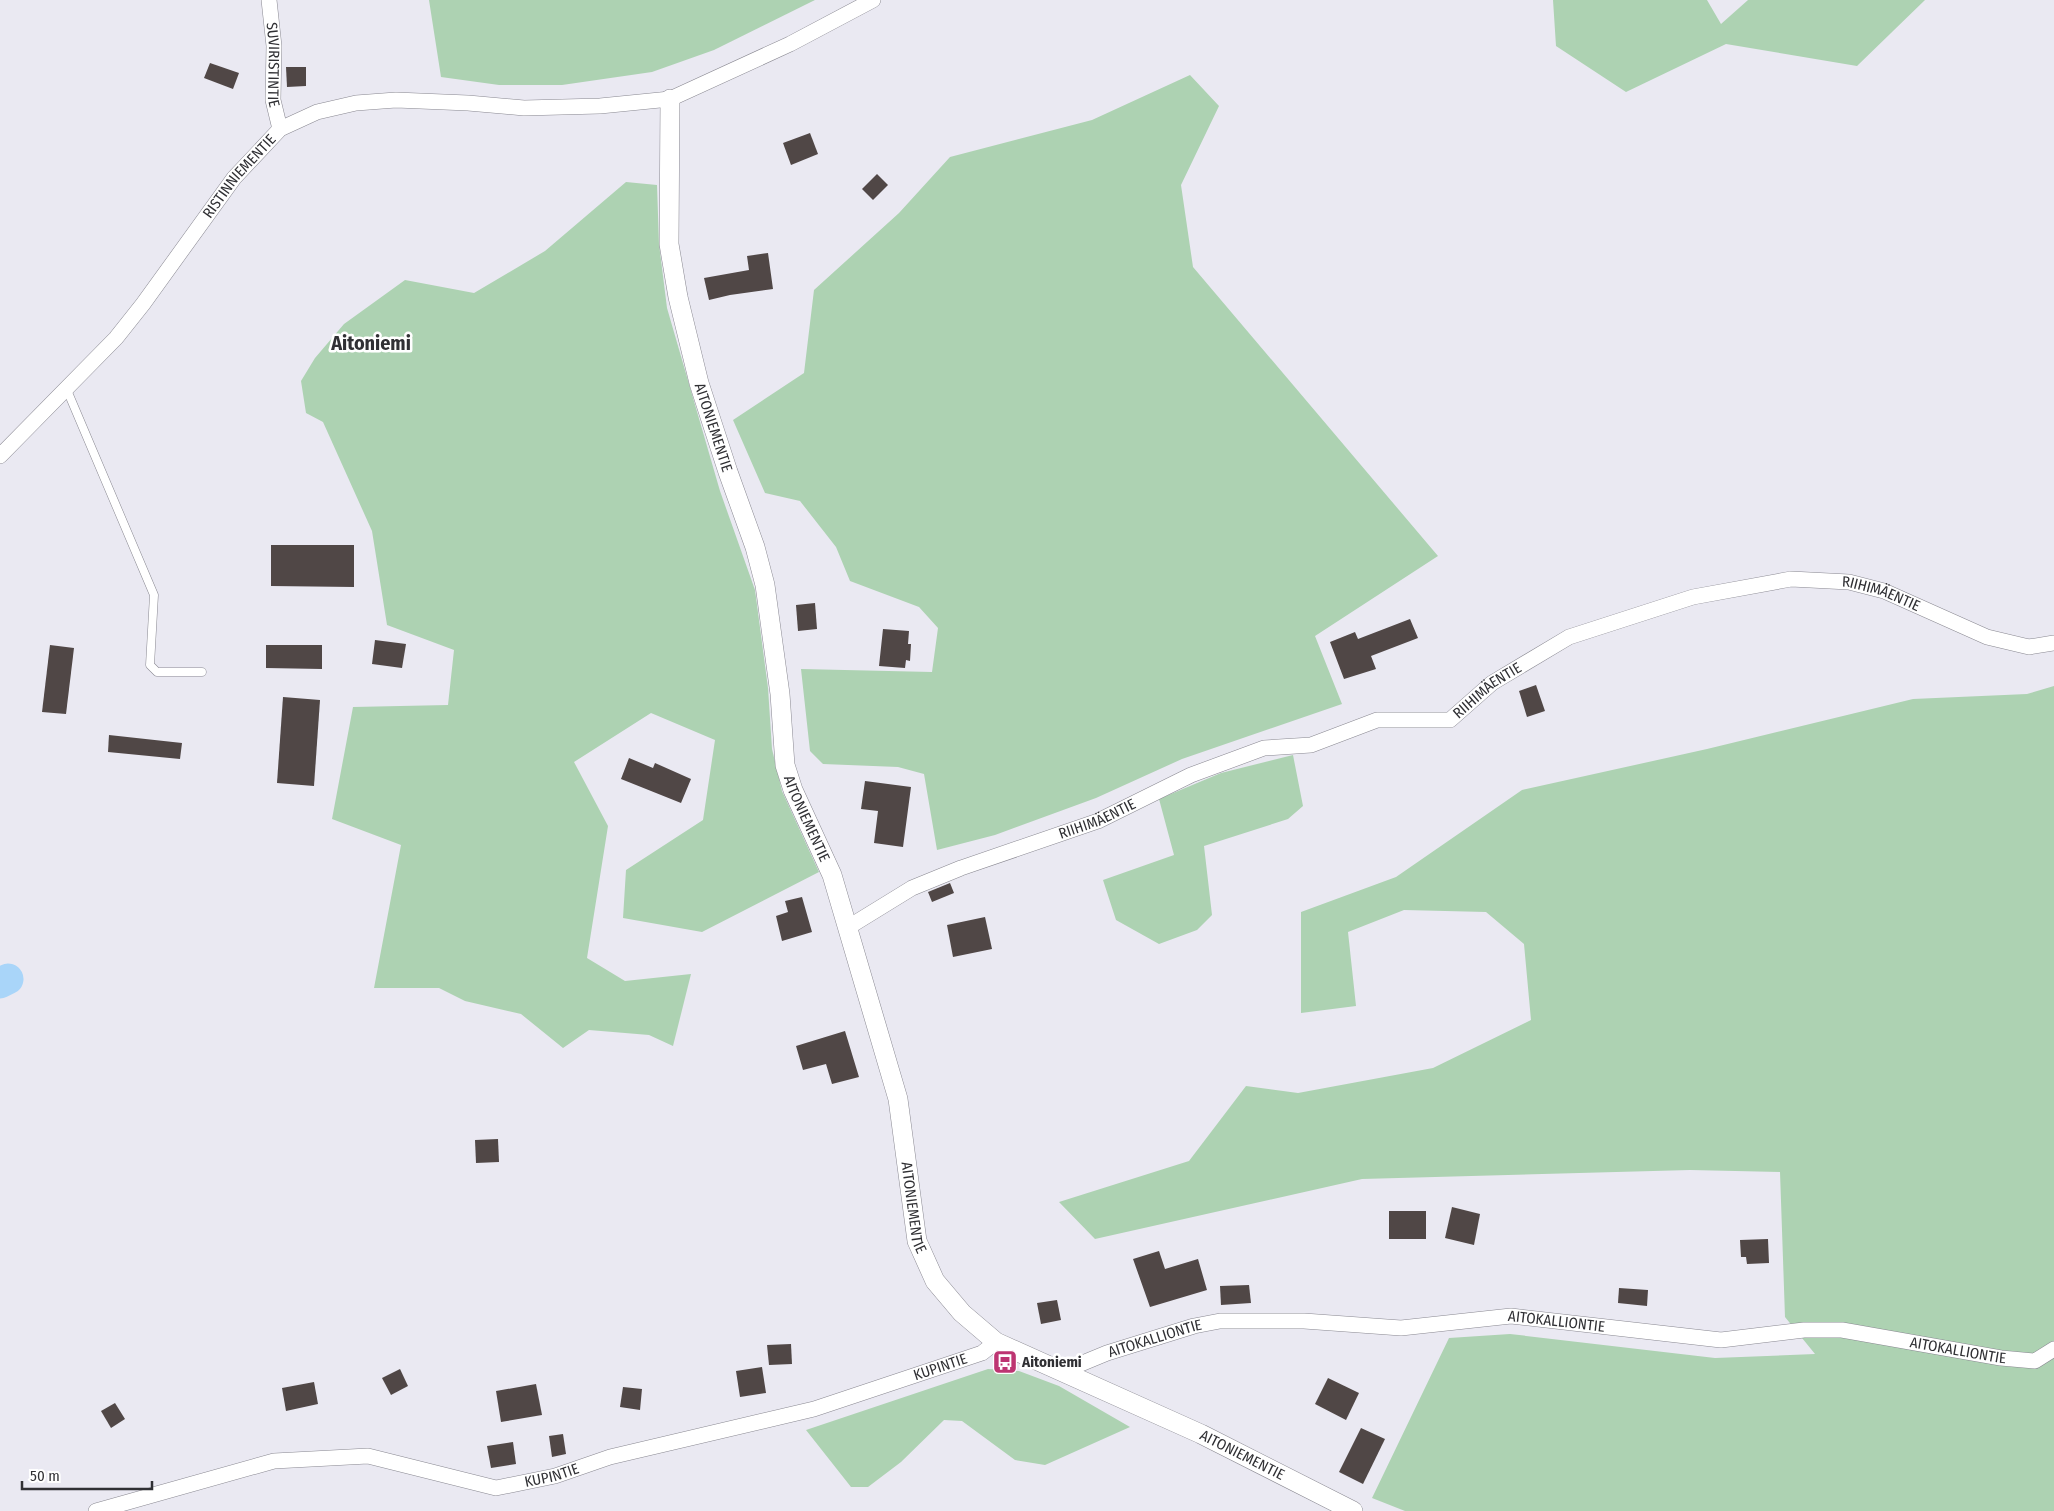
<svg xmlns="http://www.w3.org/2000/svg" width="2054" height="1511" font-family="'Fira Sans Condensed',sans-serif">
  <rect width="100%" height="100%" fill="#eae9f2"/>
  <!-- green -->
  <g fill="#add2b2">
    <path d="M429,0H815L714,50L652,72L562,85H499L441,77Z"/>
    <path d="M1553,0H1707L1721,24L1748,0H1925L1857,66L1726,44L1626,92L1556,46Z"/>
    <path d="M1190,75L1219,106L1181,185L1193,267L1438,556L1315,636L1342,704L1182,759L1096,798L995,835L937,850L924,774L898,767L823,764L810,751L801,669L932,672L938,628L919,607L850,581L836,547L800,501L765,493L733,420L804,373L814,290L899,213L950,157L1092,120Z"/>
    <path d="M626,182L657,185L659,244L667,308L720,491L755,590L768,688L772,749L782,791L819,872L702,932L623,918L626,870L703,820L715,740L651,713L574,762L608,826L587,958L625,981L691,974L673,1046L649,1035L589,1030L563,1048L521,1014L465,1001L439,988H374L401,845L332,819L353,707L448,705L454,650L387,625L372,531L323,422L306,413L301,381L315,358L344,324L405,280L474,293L545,251Z"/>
    <path d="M2054,686V1511H1405L1372,1498L1449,1338L1510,1334L1715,1358L1815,1354L1785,1317L1780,1172L1690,1170L1362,1179L1095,1239L1059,1202L1189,1161L1246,1086L1298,1093L1433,1068L1531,1020L1524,944L1486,912L1404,910L1348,932L1356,1006L1301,1013V912L1396,877L1522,790L1707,749L1913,699L2027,694Z"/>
    <path d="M1293,755L1303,806L1288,819L1204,846L1212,915L1197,930L1159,944L1116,920L1103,880L1174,855L1159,799L1221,773Z"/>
    <path d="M988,1369L1019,1371L1059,1386L1130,1427L1045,1465L1015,1460L962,1421L944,1420L901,1462L868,1487H851L806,1430Z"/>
  </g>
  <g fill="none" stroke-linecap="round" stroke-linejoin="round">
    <!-- river -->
    <path stroke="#a9d5f9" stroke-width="31" d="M0,983L8,979"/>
  </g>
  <!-- building -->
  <g fill="#504746">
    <path d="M210,63L239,73L233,89L204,78Z"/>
    <path d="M286,67H306V86L287,87Z"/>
    <path d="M810,133L818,154L791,165L783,143Z"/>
    <path d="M877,174L888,185L873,200L862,189Z"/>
    <path d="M768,253L773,289L730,295L709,300L704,278L749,270L747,256Z"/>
    <path d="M271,545H354V587L271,586Z"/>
    <path d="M815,603L817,629L798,631L796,605Z"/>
    <path d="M1410,619L1418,638L1371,656L1376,669L1344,679L1330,642L1355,632L1358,639Z"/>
    <path d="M883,629L909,631L908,644H911L910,661L906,660L905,668L879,666Z"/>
    <path d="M375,640L406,644L402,668L372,664Z"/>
    <path d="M50,645L74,648L66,714L42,712Z"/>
    <path d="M266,645H322V669L266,668Z"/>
    <path d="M1536,685L1545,711L1527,717L1519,691Z"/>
    <path d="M283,697L320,700L314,786L277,783Z"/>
    <path d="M109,735L182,743L180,759L108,752Z"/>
    <path d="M629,758L653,768L655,763L691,779L681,803L621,779Z"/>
    <path d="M865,781L911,787L903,847L874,843L878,811L861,809Z"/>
    <path d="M950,883L954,893L932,902L928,892Z"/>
    <path d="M802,897L812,932L782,941L776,916L788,912L785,901Z"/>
    <path d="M985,917L992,949L953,957L947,925Z"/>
    <path d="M845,1031L859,1077L832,1084L826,1064L803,1070L796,1046Z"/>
    <path d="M498,1139L499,1162L476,1163L475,1140Z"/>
    <path d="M1452,1207L1480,1214L1474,1245L1445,1238Z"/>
    <rect x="1389" y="1211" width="37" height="28"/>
    <path d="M1768,1239L1769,1263L1747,1264L1746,1257H1741L1740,1240Z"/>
    <path d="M1159,1251L1165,1269L1198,1259L1207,1290L1150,1307L1133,1259Z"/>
    <path d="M1249,1285L1251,1303L1221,1305L1220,1286Z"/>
    <path d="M1619,1288L1648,1290L1647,1306L1618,1303Z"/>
    <path d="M1057,1300L1061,1320L1041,1324L1037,1303Z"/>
    <path d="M791,1344L792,1364L769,1365L767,1345Z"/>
    <path d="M762,1367L766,1393L740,1397L736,1371Z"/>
    <path d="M400,1369L408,1386L391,1395L382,1378Z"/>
    <path d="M1328,1378L1359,1393L1346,1420L1315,1404Z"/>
    <path d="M314,1382L318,1404L286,1411L282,1388Z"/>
    <path d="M536,1384L542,1415L501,1422L496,1391Z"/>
    <path d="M623,1387L642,1389L640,1410L620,1407Z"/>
    <path d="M115,1403L125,1419L111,1428L101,1411Z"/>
    <path d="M1361,1428L1385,1439L1363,1484L1339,1472Z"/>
    <path d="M563,1434L566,1454L552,1457L549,1436Z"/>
    <path d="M513,1442L516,1464L491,1468L487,1446Z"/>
  </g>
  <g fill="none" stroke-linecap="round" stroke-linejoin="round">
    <defs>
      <path id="service" d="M67,390L154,595L150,665L157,672H202"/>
      <g id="minor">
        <path id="s1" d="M269,0L274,46L273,100L280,129"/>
        <path id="s2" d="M0,456L116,338L143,304L234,178L280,129L317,112L356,103L396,100L468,103L524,108L600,106L670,99L790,44L873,0"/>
        <path id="s3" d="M847,928L912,888L961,868L1098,821L1191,775L1264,748L1311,745L1377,720H1450L1492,683L1569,637L1693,597L1791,579L1849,582L1884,591L1987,637L2029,647L2054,643"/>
        <path id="s4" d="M1061,1372L1107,1353L1194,1326L1220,1321H1304L1401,1328L1511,1316L1721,1340L1804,1330H1842L2001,1358L2035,1361L2054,1349"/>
        <path id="s5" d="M96,1511L274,1461L368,1456L496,1488L555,1476L610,1457L814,1409L982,1353L996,1342"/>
      </g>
      <g id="tertiary">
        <path id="s6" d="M670,99L669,244L678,297L699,383L728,472L755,547L765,585L780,694L785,765L793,790L832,875L898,1099L917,1241L935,1281L962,1313L996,1342L1201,1434L1353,1511"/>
      </g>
    </defs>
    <!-- service casing -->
    <use href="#service" stroke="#898891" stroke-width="9"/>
    <!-- minor casing -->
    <use href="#minor" stroke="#898891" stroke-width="16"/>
    <!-- tertiary casing -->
    <use href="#tertiary" stroke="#898891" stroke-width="20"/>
    <!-- service -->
    <use href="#service" stroke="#fff" stroke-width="8"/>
    <!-- minor -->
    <use href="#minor" stroke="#fff" stroke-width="15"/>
    <!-- tertiary -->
    <use href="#tertiary" stroke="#fff" stroke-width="19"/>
  </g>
  <!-- icons -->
  <defs>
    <symbol id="bus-square" viewBox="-11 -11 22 22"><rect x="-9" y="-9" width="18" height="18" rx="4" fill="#bd3472" stroke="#fff"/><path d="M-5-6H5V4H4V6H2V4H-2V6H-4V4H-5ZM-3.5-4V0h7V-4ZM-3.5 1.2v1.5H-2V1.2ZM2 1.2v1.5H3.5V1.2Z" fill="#fff"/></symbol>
  </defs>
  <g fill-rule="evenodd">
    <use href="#bus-square" x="991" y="1348" width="28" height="28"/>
  </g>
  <g text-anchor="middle" stroke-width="5" stroke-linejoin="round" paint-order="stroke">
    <!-- street labels -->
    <g font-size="15" fill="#303034" stroke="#fff">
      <text dy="5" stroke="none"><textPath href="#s1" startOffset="65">SUVIRISTINTIE</textPath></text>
      <text dy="5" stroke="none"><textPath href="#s2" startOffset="369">RISTINNIEMENTIE</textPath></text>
      <text dy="5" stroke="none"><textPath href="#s6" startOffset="334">AITONIEMENTIE</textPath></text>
      <text dy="5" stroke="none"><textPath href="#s3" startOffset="1114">RIIHIMÄENTIE</textPath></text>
      <text dy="5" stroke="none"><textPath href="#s3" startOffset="694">RIIHIMÄENTIE</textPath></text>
      <text dy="5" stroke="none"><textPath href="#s6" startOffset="739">AITONIEMENTIE</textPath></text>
      <text dy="5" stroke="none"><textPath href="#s3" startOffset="274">RIIHIMÄENTIE</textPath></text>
      <text dy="5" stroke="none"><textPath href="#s6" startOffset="1144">AITONIEMENTIE</textPath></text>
      <text dy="5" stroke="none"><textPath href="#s4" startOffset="505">AITOKALLIONTIE</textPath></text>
      <text dy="5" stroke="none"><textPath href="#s4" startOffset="100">AITOKALLIONTIE</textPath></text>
      <text dy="5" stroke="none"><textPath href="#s4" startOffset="910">AITOKALLIONTIE</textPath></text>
      <text dy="5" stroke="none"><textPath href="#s5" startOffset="872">KUPINTIE</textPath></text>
      <text dy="5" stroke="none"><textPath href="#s6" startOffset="1579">AITONIEMENTIE</textPath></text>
      <text dy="5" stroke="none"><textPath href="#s5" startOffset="468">KUPINTIE</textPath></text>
    </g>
    <!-- poi labels -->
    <g font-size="15" font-weight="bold" fill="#303034" stroke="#fff" text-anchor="start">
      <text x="1022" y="1367">Aitoniemi</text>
    </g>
    <!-- district labels -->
    <g font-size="20" font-weight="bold" fill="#303034" stroke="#fff">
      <text x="371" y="350">Aitoniemi</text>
    </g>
  </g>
  <!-- scale -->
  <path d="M22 1481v8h130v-8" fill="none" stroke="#303034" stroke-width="2.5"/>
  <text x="30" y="1481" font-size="15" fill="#303034" stroke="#ffffff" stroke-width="4" paint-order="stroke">50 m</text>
</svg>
